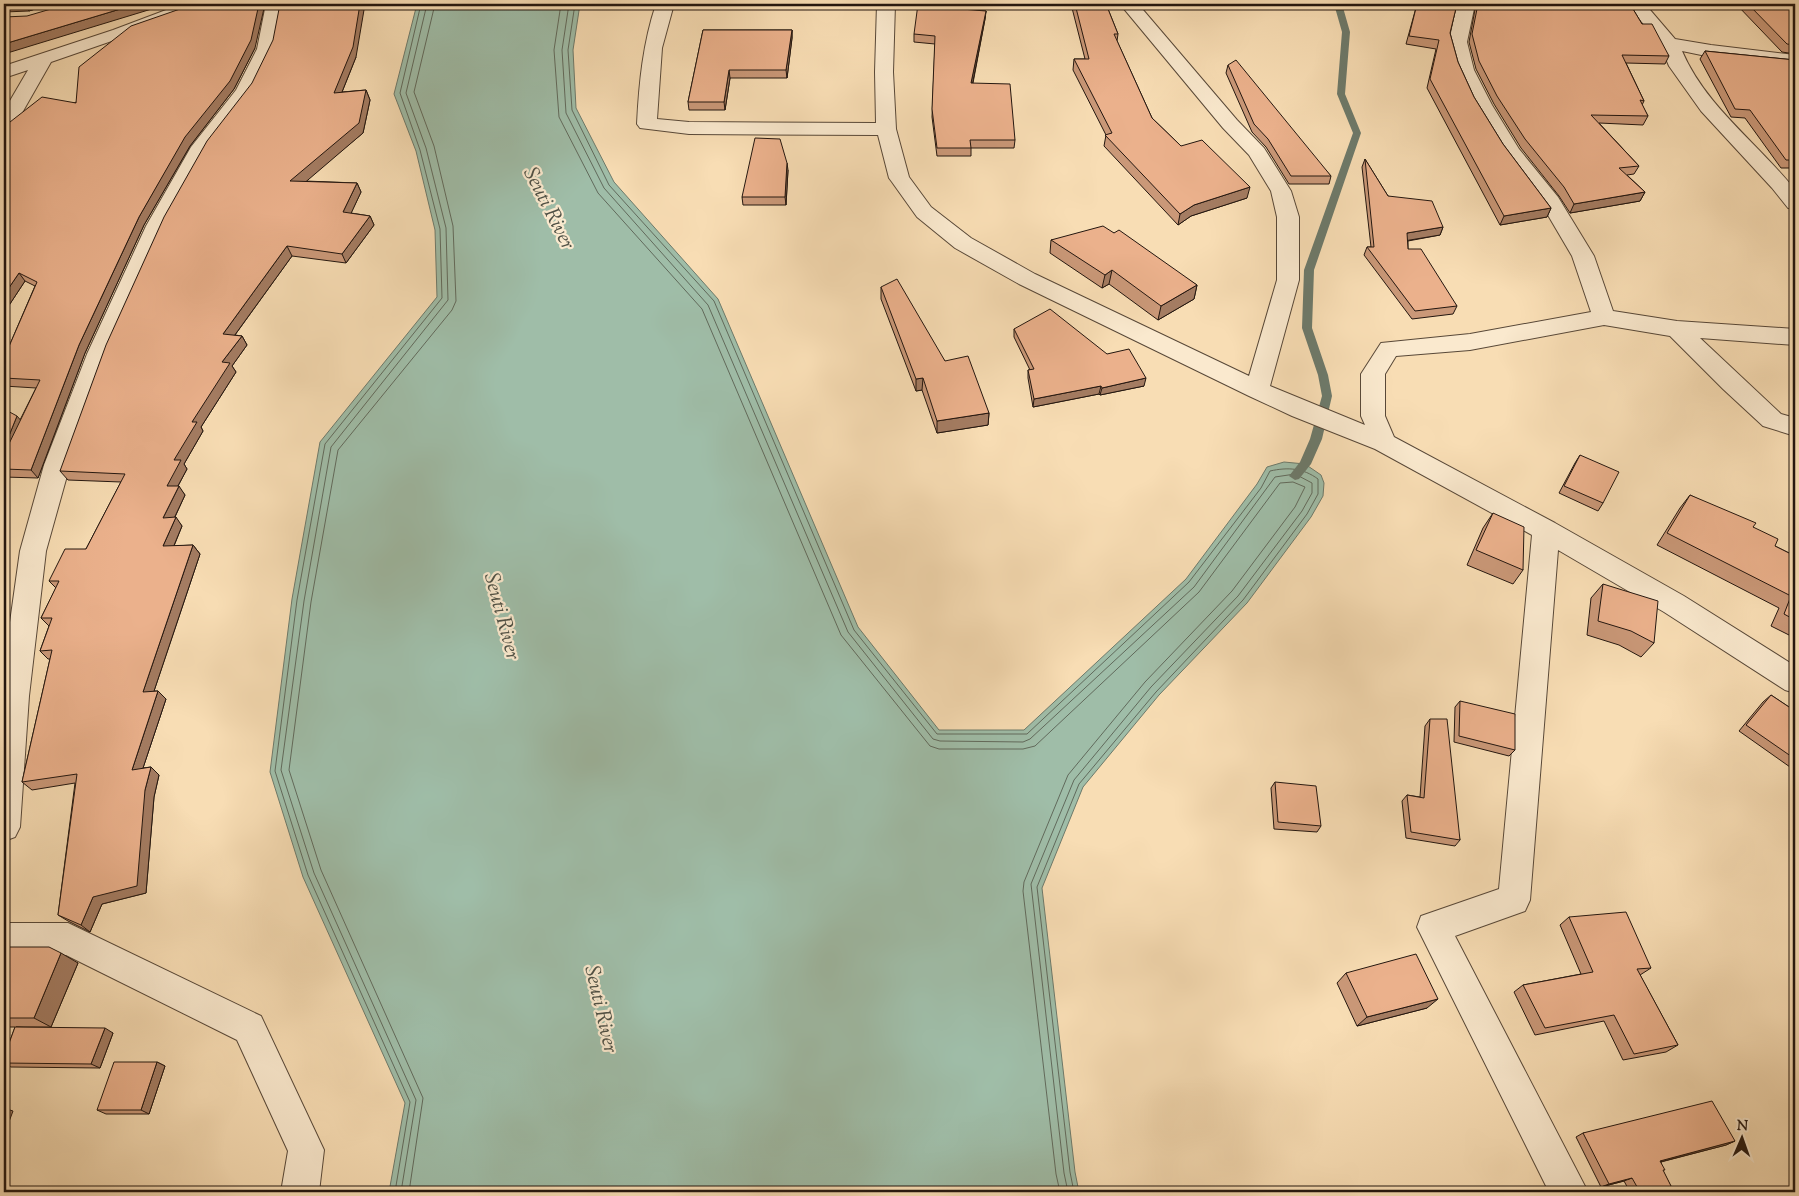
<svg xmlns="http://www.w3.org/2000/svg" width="1799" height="1196" font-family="'Sorts Mill Goudy',serif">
  <rect width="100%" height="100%" fill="#f8ddb4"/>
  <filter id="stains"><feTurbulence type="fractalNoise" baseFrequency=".004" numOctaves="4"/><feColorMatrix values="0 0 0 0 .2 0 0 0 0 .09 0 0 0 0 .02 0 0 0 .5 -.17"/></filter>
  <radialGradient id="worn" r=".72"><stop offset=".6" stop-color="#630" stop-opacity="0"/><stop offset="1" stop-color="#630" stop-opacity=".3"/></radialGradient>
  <!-- water -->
  <path fill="#9fbda8" stroke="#6d7a6b" d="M417,4H580L573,50L576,108L614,182L718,299L858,627L939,730H1024L1186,579L1257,484L1267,467L1284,462L1305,464L1321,475L1324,483L1323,496L1311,517L1247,603L1159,695L1083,787L1042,888L1075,1172L1079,1192H389L405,1103L303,877L270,772L292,599L320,442L437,297L435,230L416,151L394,94Z"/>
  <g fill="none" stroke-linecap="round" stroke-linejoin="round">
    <!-- shore -->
    <g stroke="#616a5c" stroke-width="1">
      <path d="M561,4L554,50L559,117L598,193L702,309L841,635L930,746L939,749H1023L1035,746L1199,592L1280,483L1293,482L1305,487L1295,507L1232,591L1145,682L1068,775L1024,882L1023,891L1056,1174L1060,1192"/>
      <path d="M569,4L562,50L566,113L604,188L708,305L848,632L933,739L940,741L1023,742L1030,739L1194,587L1275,477L1295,474L1312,483V493L1302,511L1238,596L1151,687L1074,780L1031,884L1064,1173L1068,1192"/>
      <path d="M575,4L568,50L572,110L609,185L714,301L854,630L937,734H1027L1189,582L1261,488L1270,471C1288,467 1303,468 1318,479V494L1307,514L1243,600L1156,692L1079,784L1037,887L1070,1172L1074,1192"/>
      <path d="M395,1192L410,1102L308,875L275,771L297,600L325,444L442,298L440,229L420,150L400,93L421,4"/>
      <path d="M401,1192L416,1100L314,873L281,770L304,601L331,447L448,300L446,228L426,148L406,93L427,4"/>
      <path d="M409,1192L423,1098L321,870L289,770L311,602L338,450L452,310L456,301L453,226L434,146L414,92L435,4"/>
    </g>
    <!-- stream -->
    <path fill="#6d7a6b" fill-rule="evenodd" d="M1334,4H1342L1350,32L1345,94L1361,133L1314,270L1312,328L1328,375L1332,396L1322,439L1311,464L1299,479L1295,480L1289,476L1300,462L1310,439L1322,396L1318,375L1302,328L1304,270L1353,133L1337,94L1342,32Z"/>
    <defs>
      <g id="street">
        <path d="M192,4H231L228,8L184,16L51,62L14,127L11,131L4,133V111L28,70L4,78V66L113,30L174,7Z"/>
        <path d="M266,4H284L275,49L255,92L210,149L168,226L111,354L70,465L46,551L29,696L20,827L15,837L4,841V665L20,551L44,465L87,354L146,226L191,147L236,90L257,49Z"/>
        <path d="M656,4H674L662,48L657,119L689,122L876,123L875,72L877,4H895L893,72L896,129L909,177L931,207L971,238L1035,274L1249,376L1277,280V217L1271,191L1249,155L1223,128L1120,4H1138L1237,120L1264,148L1291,191L1299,217V280L1270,386L1365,425L1361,416V374L1381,343L1470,334L1591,312L1572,256L1542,205L1501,152L1472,105L1456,70L1449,42L1457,4H1475L1467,42L1474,70L1492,105L1519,149L1558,197L1594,256L1613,311L1677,321L1795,329V345L1700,338L1781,414L1795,418V436L1763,426L1723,389L1670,336L1604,325L1470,350L1396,356L1385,374V416L1394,437L1555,523L1684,596L1795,666V693L1785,690L1664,612L1558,550L1530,900L1525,911L1455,936L1588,1192H1549L1417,927L1421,916L1499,889L1532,535L1375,449L1292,416L1249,396L1019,284L955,248L917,217L892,182L889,178L878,135L689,134L640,128L637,124C639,83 643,43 656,4Z"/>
        <path d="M1627,4H1645L1675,39L1711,45L1795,55V67L1711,57L1682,51C1706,107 1758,143 1795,190V209L1788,208L1772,188L1701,111L1669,66L1660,44Z"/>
        <path d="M4,923H68L261,1016L324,1150L319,1192H281L288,1151L237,1040L66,955H4Z"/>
      </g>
    </defs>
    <!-- street casing -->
    <use href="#street" stroke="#584838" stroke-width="2"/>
    <!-- street -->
    <use href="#street" fill="#fae9ce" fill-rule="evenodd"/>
  </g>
  <!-- wall -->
  <g fill="#ca9878" stroke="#23160f">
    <path d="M4,4H51L29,11L4,12Z"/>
    <path d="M951,4L950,8L986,11L985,19L973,83L1015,140L1014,148H971V156H937L932,117L935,44L914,42V34Z"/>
    <path d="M1071,4H1106L1118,34L1117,41L1152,118L1181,146L1247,198L1191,216L1178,225L1104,146L1106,135L1073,70L1074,59H1085Z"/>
    <path d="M1417,4H1457L1450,33L1458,62L1474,97L1503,144L1551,208L1547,217L1500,225L1427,88L1436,49L1406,44Z"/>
    <path d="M1476,4H1630L1642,24L1669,56L1665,64L1626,63L1644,101L1642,105L1648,116L1643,125L1599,123L1639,166L1634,174L1627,175L1645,192L1640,201L1570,213L1559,196L1521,148L1494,104L1476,69L1469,42Z"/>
    <path d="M1736,4H1795V54L1782,52Z"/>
    <path d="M703,30H792V38L787,78H730L725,110H689L688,102Z"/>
    <path d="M255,48L234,89L190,146L144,225L85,353L38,478L4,477V409L20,420L36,388L4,386V358L35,286L25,281L4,313V124Z"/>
    <path d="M1705,51L1795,60V168H1781L1745,118L1731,117L1700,59Z"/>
    <path d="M356,57L342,92L366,90L370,100L363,133L305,181L357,183L361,192L351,213L370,216L374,225L346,263L292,256L235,335L242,336L247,345L232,366L236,372L201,427L203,431L184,464L187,469L178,486L185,495L175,517L182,526L174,546L193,545L200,554L154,691H158L166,699L143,768L151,767L159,775L154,797L146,893L102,904L90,932L68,921L58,915L75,783L32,790L22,782L50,659H48L40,651L49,626L41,618L56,588L49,581L86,549L121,482L68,480L60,471Z"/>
    <path d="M1228,65L1331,176L1329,184H1289L1266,147L1252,132L1226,73Z"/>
    <path d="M1365,159L1388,196L1443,227L1440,235L1408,241V249L1457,306L1453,314L1412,319L1364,255L1367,247H1371L1362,167Z"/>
    <path d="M788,170L786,205H743L742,197Z"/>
    <path d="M1114,233L1197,285L1194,299L1158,320L1109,284L1102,288L1050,253L1051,240Z"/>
    <path d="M881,287L945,361L989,413L988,425L937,433L922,390L916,391L881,299Z"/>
    <path d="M1014,329L1144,386L1100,395L1099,394L1033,407L1028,378V370H1030L1014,337Z"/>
    <path d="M1580,455L1603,503L1598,511L1559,493L1575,463Z"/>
    <path d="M1690,495L1753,527L1775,546L1795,556V638L1771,626L1779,608L1657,545L1680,508Z"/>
    <path d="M1493,513L1523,570L1513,584L1467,565L1483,528Z"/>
    <path d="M1603,584L1654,643L1641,657L1619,645L1587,635L1591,598Z"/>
    <path d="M1771,695L1795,711V763L1790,767L1739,731L1763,702Z"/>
    <path d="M1460,701L1515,750L1509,756L1454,742L1455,707Z"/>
    <path d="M1430,719L1460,840L1455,846L1406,838L1402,801L1407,795L1420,797L1425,726Z"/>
    <path d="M1275,782L1321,826L1317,832L1274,829L1271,788Z"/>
    <path d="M1569,917L1651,968L1640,975L1678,1045L1666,1052L1623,1060L1604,1021L1535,1035L1514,992L1523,985L1581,974L1560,925Z"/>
    <path d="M4,947L78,963L51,1027H16L113,1033L100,1068L11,1067L4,1064V1057L15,1027H4Z"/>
    <path d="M1346,973L1427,1008L1357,1026L1337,983Z"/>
    <path d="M157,1062L165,1066L149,1114H106L97,1110Z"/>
    <path d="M1583,1133L1735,1141L1726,1145L1661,1162L1663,1171L1674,1192H1630L1624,1181L1601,1187L1576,1137Z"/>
  </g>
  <!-- shaded-wall -->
  <g fill="#a47c62" stroke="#23160f">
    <path d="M24,4H51L29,11Z"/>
    <path d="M137,4H168L4,54V44Z"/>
    <path d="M170,4H183L171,6Z"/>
    <path d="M259,4H265L255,48L234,89L190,146L144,225L85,353L38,478L31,470L79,345L139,217Z"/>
    <path d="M360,4H365L356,57L338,102L334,93Z"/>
    <path d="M986,11L985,19L971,91V83Z"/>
    <path d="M792,30V38L787,78L786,70Z"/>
    <path d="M729,70L730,78L725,110L724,102Z"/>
    <path d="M366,90L370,100L363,133L295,191L290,181Z"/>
    <path d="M787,163L788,170L786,205L785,197Z"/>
    <path d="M357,183L361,192L347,222L343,212Z"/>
    <path d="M1250,187L1247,198L1191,216L1178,225L1180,214L1194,205Z"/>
    <path d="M1645,192L1640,201L1570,213L1574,204Z"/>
    <path d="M1551,208L1547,217L1500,225L1504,216Z"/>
    <path d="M370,216L374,225L346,263L342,254Z"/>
    <path d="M1443,227L1440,235L1404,241L1407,233Z"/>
    <path d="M287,246L292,256L229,343L223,334Z"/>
    <path d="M1112,270L1109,284L1102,288L1105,275Z"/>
    <path d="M19,273L25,281L4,313V295Z"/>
    <path d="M1197,285L1194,299L1158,320L1161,306Z"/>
    <path d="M242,336L247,345L232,366L236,372L201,427L203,431L184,464L187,469L173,495L167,486L174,460L192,422L222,362Z"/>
    <path d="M923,378L922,390L916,391V379Z"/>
    <path d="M1146,378L1144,386L1100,395L1102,388Z"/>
    <path d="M1101,386L1099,394L1033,407L1034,399Z"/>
    <path d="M989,413L988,425L937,433V421Z"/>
    <path d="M17,416L24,424L4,469V448Z"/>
    <path d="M179,486L185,495L170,527L163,518Z"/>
    <path d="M176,517L182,526L170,555L163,546Z"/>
    <path d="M193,545L200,554L151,700L143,692Z"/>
    <path d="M158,691L166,699L140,777L132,770Z"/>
    <path d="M151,767L159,775L154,797L146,893L102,904L90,932L81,925L93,897L145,790Z"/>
    <path d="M61,953L78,963L51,1027L34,1018Z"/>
    <path d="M1438,999L1427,1008L1357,1026L1367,1017Z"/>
    <path d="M105,1028L113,1033L100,1068L91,1064Z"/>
    <path d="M157,1062L165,1066L149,1114L141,1110Z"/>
    <path d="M4,1108L13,1111L4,1135Z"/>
    <path d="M1735,1141L1726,1145L1652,1164L1660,1161Z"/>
    <path d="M1632,1178L1624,1181L1601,1187L1609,1184Z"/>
  </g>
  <!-- building -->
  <g fill="#ebb18c" stroke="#23160f">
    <path d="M68,4H137L4,44V17L27,16Z"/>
    <path d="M212,4H259L251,40L230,81L185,137L139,217L79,345L31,470L4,469V454L40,380L4,378V358L37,282L19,273L4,295V124L10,122L42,97L76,103L79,67L131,26L180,9Z"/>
    <path d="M280,4H360L353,47L334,93L366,90L359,123L290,181L357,183L343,212L370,216L342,254L287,246L223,334L242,336L222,362L230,363L192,422H197L174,460H181L167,486H179L163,518L176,517L163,546L193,545L143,692L158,691L132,770L151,767L145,790L137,886L93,897L81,925L58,915L77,774L22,782L52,650L40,651L52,618H41L59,581H49L65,549H86L125,474L60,471L106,345L164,217L207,141L252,83L273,40Z"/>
    <path d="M918,4H950L949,8L986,11L971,83L1010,84L1015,140H970L971,148H937L932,109L935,36L914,34Z"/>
    <path d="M1075,4H1106L1118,34H1114L1152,118L1181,146L1202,140L1250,187L1194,205L1180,214L1105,135L1112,133L1074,59H1089Z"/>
    <path d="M1417,4H1457L1450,33L1458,62L1474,97L1503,144L1551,208L1504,216L1430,79L1439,40L1409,36Z"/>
    <path d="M1478,4H1630L1642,24H1652L1669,56L1622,55L1644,101L1640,100L1648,116L1591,115L1639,166L1619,168L1645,192L1574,204L1564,187L1525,139L1497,96L1479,61L1472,34Z"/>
    <path d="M1748,4H1795V45L1787,44Z"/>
    <path d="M703,30H792L786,70H729L724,102H688Z"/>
    <path d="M1705,51L1795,60V160H1786L1750,110L1735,109Z"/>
    <path d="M1236,60L1331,176H1291L1268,139L1254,124L1228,65Z"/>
    <path d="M755,138L780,139L787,163L785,197H742Z"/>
    <path d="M1365,159L1388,196L1432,201L1443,227L1407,233L1408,249H1421L1457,306L1415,311L1367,247H1374Z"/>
    <path d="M1103,226L1114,233L1119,230L1197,285L1161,306L1112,270L1105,275L1051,240Z"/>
    <path d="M897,279L945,361L968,356L989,413L937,421L923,378L916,379L881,287Z"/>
    <path d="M1050,309L1107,354L1129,349L1146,378L1102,388L1101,386L1034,399L1028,370L1034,369L1014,329Z"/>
    <path d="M4,409L17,416L4,448Z"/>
    <path d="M1580,455L1619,472L1603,503L1564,486Z"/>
    <path d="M1690,495L1756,523L1753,527L1778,539L1775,546L1795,556V620L1784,614L1791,596L1667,533Z"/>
    <path d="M1493,513L1524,527L1523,570L1476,550Z"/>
    <path d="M1603,584L1658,601L1654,643L1631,631L1598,621Z"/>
    <path d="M1771,695L1795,711V759L1746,725Z"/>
    <path d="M1460,701L1515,714V750L1459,736Z"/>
    <path d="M1430,719H1447L1460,840L1411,832L1407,795L1424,798Z"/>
    <path d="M1275,782L1316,786L1321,826L1278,822Z"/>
    <path d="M1626,912L1651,968L1637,969L1678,1045L1634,1054L1614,1015L1545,1028L1523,985L1593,972L1569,917Z"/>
    <path d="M4,947H49L61,953L34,1018H4Z"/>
    <path d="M1416,954L1438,999L1367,1017L1346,973Z"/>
    <path d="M15,1027L105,1028L91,1064L4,1063V1057Z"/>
    <path d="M114,1062H157L141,1110H97Z"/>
    <path d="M1712,1101L1735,1141L1660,1161L1665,1170H1663L1674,1192H1640L1632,1178L1609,1184L1583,1133Z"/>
  </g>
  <g text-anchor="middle" stroke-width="4.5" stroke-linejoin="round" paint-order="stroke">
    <!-- water labels -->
    <g font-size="21" font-style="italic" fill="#4e5045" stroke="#fae9ce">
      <text transform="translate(550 208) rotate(63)" y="7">Seuti River</text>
      <text transform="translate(503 616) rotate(75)" y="7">Seuti River</text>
      <text transform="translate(602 1009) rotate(77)" y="7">Seuti River</text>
    </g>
  </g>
  <!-- margin -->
  <rect width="1799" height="1196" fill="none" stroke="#f8ddb4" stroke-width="20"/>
  <rect x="5" y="5" width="1789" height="1186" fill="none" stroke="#23160f" stroke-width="2.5"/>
  <rect x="10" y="10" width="1779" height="1176" fill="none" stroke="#23160f"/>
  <!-- north arrow -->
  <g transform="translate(1742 1138) rotate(2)" stroke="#fae9ce" stroke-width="4" paint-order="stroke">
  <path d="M0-4L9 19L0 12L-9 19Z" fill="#23160f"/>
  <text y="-8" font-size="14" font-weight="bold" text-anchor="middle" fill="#23160f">N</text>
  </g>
  <rect width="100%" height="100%" filter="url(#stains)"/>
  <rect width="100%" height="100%" fill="url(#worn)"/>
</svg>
